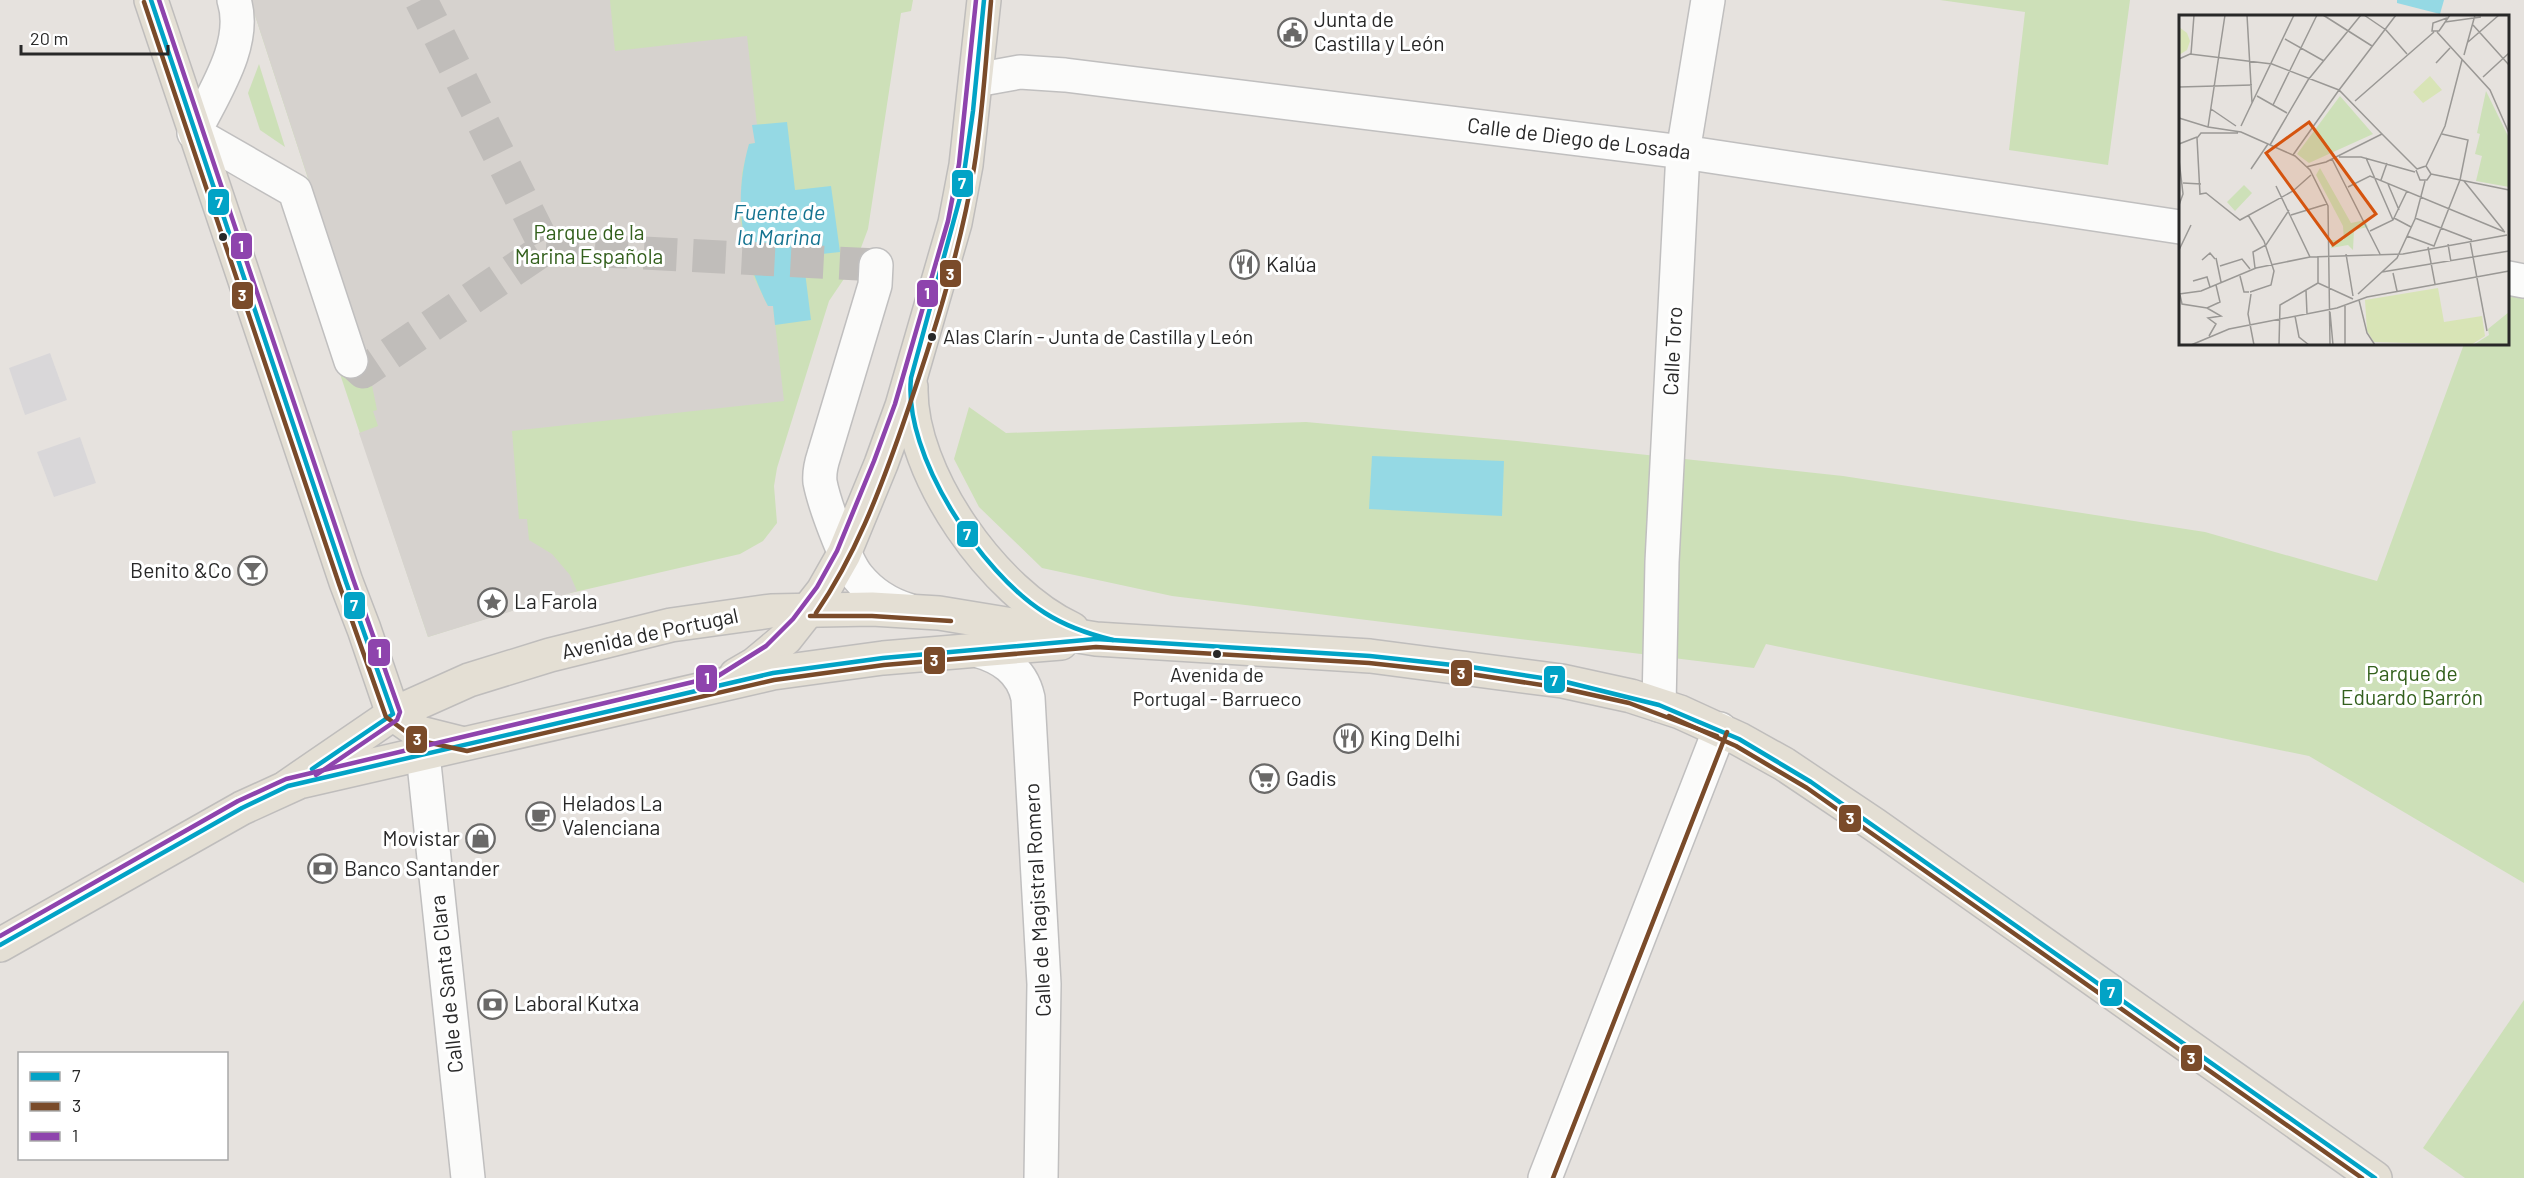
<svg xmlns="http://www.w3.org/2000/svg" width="2524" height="1178" font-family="Barlow,sans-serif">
  <rect width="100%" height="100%" fill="#e6e2de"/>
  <!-- industrial -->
  <g fill="#d9d7d9">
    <path d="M50,353L67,400L25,415L9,368Z"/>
    <path d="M80,437L96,483L54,497L37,452Z"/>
  </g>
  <!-- green -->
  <g fill="#cde0b8">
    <path d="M250,0H913L911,11L901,13L868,229L856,261L829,301L777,468L774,486L777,523L763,541L740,554L562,595L428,637L337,365L314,197Z"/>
    <path d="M1940,0H2130L2108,165L2009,150L2025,12Z"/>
    <path d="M259,64L285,147L260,130L248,93Z"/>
    <path d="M2508,278L2524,281V883L2309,756L1766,644L1754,668L1172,596L1042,568L979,507L954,459L969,407L1006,433L1306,422L1517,441L1843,476L2205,532L2377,581L2464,344H2508Z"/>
    <path d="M2524,1000V1178H2465L2423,1148Z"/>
  </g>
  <!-- plaza -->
  <path fill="#d6d2ce" d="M250,0H610L615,51L747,36L757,125L755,143L749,144L742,173L740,219L754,278L768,306H773L784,401L512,431L519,519H527L529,540L552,554L570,575L577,591L428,637L359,433L378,426L373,411L377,410L366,356Z"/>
  <!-- water -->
  <g fill="#95d9e4">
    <path d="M2397,0H2444L2440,14L2397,3Z"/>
    <path d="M787,122L795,190L831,186L840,252L803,256L811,320L775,325L773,306H768C741,254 733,200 749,144L755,143L752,125Z"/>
    <path d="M1372,456L1504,461L1502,516L1369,509Z"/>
  </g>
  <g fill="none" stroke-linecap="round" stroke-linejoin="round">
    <!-- minor-tunnel -->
    <g stroke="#c0bdba" stroke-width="33" stroke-dasharray="33 16" stroke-linecap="butt">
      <path d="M546,248L876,265"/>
      <path d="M351,361L363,372L546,248L421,0"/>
    </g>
    <defs>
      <g id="minor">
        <path d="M234,0C248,44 213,94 194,133L295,191L351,361"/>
        <path d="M976,80L1020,72L1065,75L1683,152L2180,227"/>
        <path d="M876,265L875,285L824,455C821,464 819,472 820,482C824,503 845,561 858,577C872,594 888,604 908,610"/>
        <path d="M2508,278L2524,281"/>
        <path d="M976,650C1001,657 1022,670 1028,698L1044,984L1041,1178"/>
        <path d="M1659,705L1662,562L1683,152L1708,0"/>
        <path d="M423,754L468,1178"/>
        <path d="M1545,1178L1720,729"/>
      </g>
      <g id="major">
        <path d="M151,0L346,582L364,629L393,714L420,733L460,743"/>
        <path d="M911,387C909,474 994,593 1072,629"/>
        <path d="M736,675L755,664L786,638L823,591L844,554L881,464L902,406L955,223L966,165L984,0"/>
        <path d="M288,786L393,714L469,680L550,655L671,625L771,611L872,609L939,613L1096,639L1370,656L1562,681L1631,696L1680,712L1739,739L1784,764L1875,825L2375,1178"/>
        <path d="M0,945L242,808L299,782L773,673L883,658L1061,643"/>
      </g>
    </defs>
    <!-- minor casing -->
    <use href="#minor" stroke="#c0bfbf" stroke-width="36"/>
    <!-- major casing -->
    <use href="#major" stroke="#bfbdbc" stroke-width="36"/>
    <!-- minor -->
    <use href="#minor" stroke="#fbfbfa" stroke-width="33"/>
    <!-- major -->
    <use href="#major" stroke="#e4dfd4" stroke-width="33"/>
    <defs>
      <g id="bus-1">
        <path d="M151,0L346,582L393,714L312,769"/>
        <path d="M984,0L973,111L961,194L911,378C903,455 981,573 1045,613C1067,627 1088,634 1113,640"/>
        <path d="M0,945L242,808L288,786L773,673L883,658L1096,639L1370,656L1471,667L1562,681L1659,705L1739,739L1811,782L2375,1178"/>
      </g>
      <g id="bus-2">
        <path d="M144,2L339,584L386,717L417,740L467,751L774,680L884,665L1096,647L1369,663L1470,674L1561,688L1629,703L1717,736"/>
        <path d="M816,613C855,556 879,493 902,427C931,343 959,257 974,168C983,113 986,57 991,1"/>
        <path d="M810,616H872L951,621"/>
        <path d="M1669,716L1736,746L1807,788L2362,1178"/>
        <path d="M1553,1178L1727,732"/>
      </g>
      <g id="bus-3">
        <path d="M159,0L353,579L400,712L397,720L316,775"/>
        <path d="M0,936L238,801L286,779L718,676L766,646L793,619L817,587L837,551L874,461L895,404L948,221L959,164L976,0"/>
      </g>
    </defs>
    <!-- bus-1 casing -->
    <use href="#bus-1" stroke="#fff" stroke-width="9"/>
    <!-- bus-2 casing -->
    <use href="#bus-2" stroke="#fff" stroke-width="9"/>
    <!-- bus-3 casing -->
    <use href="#bus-3" stroke="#fff" stroke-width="9"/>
    <!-- bus-1 -->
    <use href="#bus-1" stroke="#02a3c6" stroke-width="4.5"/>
    <!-- bus-2 -->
    <use href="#bus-2" stroke="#7a4b2a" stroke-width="4.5"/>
    <!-- bus-3 -->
    <use href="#bus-3" stroke="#8e44ad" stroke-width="4.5"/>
  </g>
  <!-- icons -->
  <defs>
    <symbol id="civic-ring" viewBox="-11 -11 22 22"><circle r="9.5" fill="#fff" stroke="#6a6968" stroke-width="1.5"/><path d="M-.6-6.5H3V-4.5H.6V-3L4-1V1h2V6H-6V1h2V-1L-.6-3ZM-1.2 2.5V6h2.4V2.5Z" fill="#6a6968"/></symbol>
    <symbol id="restaurant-ring" viewBox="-11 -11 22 22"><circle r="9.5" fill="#fff" stroke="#6a6968" stroke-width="1.5"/><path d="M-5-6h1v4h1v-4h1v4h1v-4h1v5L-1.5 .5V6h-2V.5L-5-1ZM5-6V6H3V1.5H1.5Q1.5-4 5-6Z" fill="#6a6968"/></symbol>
    <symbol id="bar-ring" viewBox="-11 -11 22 22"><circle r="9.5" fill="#fff" stroke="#6a6968" stroke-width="1.5"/><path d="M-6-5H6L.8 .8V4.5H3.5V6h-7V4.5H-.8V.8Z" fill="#6a6968"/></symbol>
    <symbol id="sight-ring" viewBox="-11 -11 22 22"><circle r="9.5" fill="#fff" stroke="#6a6968" stroke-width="1.5"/><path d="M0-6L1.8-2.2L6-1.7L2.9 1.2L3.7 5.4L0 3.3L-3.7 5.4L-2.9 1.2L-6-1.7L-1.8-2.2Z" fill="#6a6968"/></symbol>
    <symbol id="supermarket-ring" viewBox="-11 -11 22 22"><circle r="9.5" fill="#fff" stroke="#6a6968" stroke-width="1.5"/><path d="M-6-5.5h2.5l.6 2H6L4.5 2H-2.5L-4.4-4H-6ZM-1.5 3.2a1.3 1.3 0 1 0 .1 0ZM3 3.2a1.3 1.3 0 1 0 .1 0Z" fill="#6a6968"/></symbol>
    <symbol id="cafe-ring" viewBox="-11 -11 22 22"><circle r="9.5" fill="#fff" stroke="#6a6968" stroke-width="1.5"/><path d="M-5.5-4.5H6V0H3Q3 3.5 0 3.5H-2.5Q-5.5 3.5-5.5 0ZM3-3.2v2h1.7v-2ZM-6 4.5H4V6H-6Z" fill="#6a6968"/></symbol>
    <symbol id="shop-ring" viewBox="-11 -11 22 22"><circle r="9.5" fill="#fff" stroke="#6a6968" stroke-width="1.5"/><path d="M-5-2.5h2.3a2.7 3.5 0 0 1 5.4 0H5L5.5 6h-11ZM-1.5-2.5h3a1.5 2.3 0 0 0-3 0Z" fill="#6a6968"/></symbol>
    <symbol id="bank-ring" viewBox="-11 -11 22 22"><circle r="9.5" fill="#fff" stroke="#6a6968" stroke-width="1.5"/><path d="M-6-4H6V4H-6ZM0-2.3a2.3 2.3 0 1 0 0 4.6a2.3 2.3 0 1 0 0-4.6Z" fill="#6a6968"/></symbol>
  </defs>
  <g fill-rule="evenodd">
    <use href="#civic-ring" x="1276" y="16" width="33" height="33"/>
    <use href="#restaurant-ring" x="1228" y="248" width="33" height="33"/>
    <use href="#bar-ring" x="236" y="554" width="33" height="33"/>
    <use href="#sight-ring" x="476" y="586" width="33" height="33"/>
    <use href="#restaurant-ring" x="1332" y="722" width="33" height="33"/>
    <use href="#supermarket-ring" x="1248" y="762" width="33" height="33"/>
    <use href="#cafe-ring" x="524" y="800" width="33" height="33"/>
    <use href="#shop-ring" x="464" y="822" width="33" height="33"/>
    <use href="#bank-ring" x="306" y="852" width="33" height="33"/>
    <use href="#bank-ring" x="476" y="988" width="33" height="33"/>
  </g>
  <!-- markers -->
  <g fill="#282828" stroke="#fff" stroke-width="2">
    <circle cx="223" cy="237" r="5"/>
    <circle cx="932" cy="337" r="5"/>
    <circle cx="1217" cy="654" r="5"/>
  </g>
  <g text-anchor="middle" stroke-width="6" stroke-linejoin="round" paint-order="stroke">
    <!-- bus labels -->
    <g font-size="20" fill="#282828" stroke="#fff" text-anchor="start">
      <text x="943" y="344">Alas Clarín - Junta de Castilla y León</text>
      <text x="1217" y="682" text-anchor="middle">Avenida de<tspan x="1217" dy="24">Portugal - Barrueco</tspan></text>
    </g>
    <!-- poi labels -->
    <g font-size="21" fill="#282828" stroke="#fff" text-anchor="start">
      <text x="1314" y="27">Junta de<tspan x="1314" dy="24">Castilla y León</tspan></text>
      <text x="1266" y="272">Kalúa</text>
      <text x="232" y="578" text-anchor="end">Benito &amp;Co</text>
      <text x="514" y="609">La Farola</text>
      <text x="1370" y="746">King Delhi</text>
      <text x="1286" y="786">Gadis</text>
      <text x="562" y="811">Helados La<tspan x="562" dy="24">Valenciana</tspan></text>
      <text x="460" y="846" text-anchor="end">Movistar</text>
      <text x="344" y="876">Banco Santander</text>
      <text x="514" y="1011">Laboral Kutxa</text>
    </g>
    <!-- street labels -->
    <g font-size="21" fill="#282828" stroke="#fff">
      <text transform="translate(1579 139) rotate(7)" y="7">Calle de Diego de Losada</text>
      <text transform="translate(1673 351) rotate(-87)" y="7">Calle Toro</text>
      <text transform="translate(650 634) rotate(-12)" y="7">Avenida de Portugal</text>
      <text transform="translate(1038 900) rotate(-93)" y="7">Calle de Magistral Romero</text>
      <text transform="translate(447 984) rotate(-96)" y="7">Calle de Santa Clara</text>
    </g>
    <!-- park labels -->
    <g font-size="21" fill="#33601d" stroke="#fff">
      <text x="589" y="240">Parque de la<tspan x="589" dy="24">Marina Española</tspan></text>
      <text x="2412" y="681">Parque de<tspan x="2412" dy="24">Eduardo Barrón</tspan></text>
    </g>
    <!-- water labels -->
    <g font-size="22" font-style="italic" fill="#147390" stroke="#fff">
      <text x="779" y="220">Fuente de<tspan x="779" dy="25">la Marina</tspan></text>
    </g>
  </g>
  <!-- overview -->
  <g transform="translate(2179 15)">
    <rect width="330" height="330" fill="#e6e2de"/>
    <path d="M307,76L330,123V172L297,166L303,141L296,139L301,119L298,118ZM161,81L194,119L130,148L118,139ZM141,153L172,208L186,205L189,212L175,215L174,235L169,230L152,233V225H165L164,211L137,160ZM65,170L73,178L56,196L48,187ZM330,297V330H294L310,320L309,314Z" fill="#cde0b8"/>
    <path d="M0,12L8,18L11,26L8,35L0,40ZM251,61L263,75L244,88L234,77ZM259,273L265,307L303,301L306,321L292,330L195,327L188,316L186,285Z" fill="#d8e4b6"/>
    <path fill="none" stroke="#9a9895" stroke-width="1.5" d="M68,0L73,88M144,0L193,31M185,0L207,15L228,39M268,3L254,8L253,16H260L271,0M266,7L302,2M294,10L330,50M258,17L311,75L330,118M106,24L145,46M289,27L320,0M12,39L15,0M285,40L296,0M0,44L11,39L93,49L160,75L217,0M257,48L271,33M304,62L330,38M0,72L73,70M78,81L108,98M176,86L255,17M94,90L138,0M32,94L57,111M0,103L29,112L62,117L116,141L131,155L149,191L151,330M62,111L115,0M29,112L46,0M59,118H22L18,123L21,179L27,178L61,205L114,176L132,160M203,119L238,154M0,129L18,122M91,130L129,65L182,0M114,140L160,75L203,119L147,147L127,152M160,142H182L236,157M187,143L214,205M153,144L201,239M0,145L4,179L0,190M247,151L266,111L283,45M72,154L89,129M238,154L247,151L252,159M237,155L241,165H248L252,159M252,159L330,175M202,165L208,148M285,166L325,216M4,168L22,169M209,169L220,195M97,171L131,242M169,172L191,161L326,217M69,200L85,226L95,256L92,270L71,277M112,200L148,189M215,203L232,212M236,203L293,225M191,216L214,205L228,176M228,221L255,231L281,165L289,125L263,119M291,226L308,316M269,229L272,247M249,232L256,269M0,235L12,210M167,239L174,281M139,241V268L174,284M37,243L42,267M23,245L31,238L36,244M41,251L63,244L71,254M76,253L74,237L87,230L110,195M203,257L330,236M214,258L218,276M61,261L65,277H70M14,266L28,262L31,272M127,275L128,299M0,279L22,276L77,253L131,242L224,239L328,220M72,279L69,299L75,330M179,279L218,243L236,204L246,166M1,280L3,289L28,293L41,287L37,270M180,285L188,318L196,330M28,293L42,301L29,303L37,309L30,321M151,297L154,330M116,301L120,322L130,330M12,330L50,314L158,293L188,282L330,256M100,330L101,290L139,268M166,330V291"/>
    <path fill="#d5540f" fill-opacity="0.15" stroke="#d5540f" stroke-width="3" d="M130,107L197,199L154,230L87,138Z"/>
    <rect width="330" height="330" fill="none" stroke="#282828" stroke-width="3"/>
  </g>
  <g stroke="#fff" stroke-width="2">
    <rect x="951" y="169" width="23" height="29" rx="6" fill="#02a3c6"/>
    <rect x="207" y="188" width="23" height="28" rx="6" fill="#02a3c6"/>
    <rect x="230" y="232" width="23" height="28" rx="6" fill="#8e44ad"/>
    <rect x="939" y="259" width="23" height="29" rx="6" fill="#7a4b2a"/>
    <rect x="916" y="279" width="23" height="29" rx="6" fill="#8e44ad"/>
    <rect x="231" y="281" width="23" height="29" rx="6" fill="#7a4b2a"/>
    <rect x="956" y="520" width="23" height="28" rx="6" fill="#02a3c6"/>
    <rect x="343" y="591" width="23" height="29" rx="6" fill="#02a3c6"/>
    <rect x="367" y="638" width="24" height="29" rx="6" fill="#8e44ad"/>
    <rect x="923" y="646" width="23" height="29" rx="6" fill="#7a4b2a"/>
    <rect x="1450" y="659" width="23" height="28" rx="6" fill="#7a4b2a"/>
    <rect x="695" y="664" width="23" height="29" rx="6" fill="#8e44ad"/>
    <rect x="1543" y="665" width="23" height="29" rx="6" fill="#02a3c6"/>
    <rect x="405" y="725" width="23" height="29" rx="6" fill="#7a4b2a"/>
    <rect x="1838" y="804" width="24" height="29" rx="6" fill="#7a4b2a"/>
    <rect x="2099" y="978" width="24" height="29" rx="6" fill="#02a3c6"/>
    <rect x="2180" y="1044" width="23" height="28" rx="6" fill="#7a4b2a"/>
  </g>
  <g font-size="16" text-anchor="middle" font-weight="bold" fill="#fff">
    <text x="962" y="189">7</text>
    <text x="219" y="208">7</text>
    <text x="241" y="252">1</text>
    <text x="950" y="280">3</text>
    <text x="927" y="299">1</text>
    <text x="242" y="301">3</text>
    <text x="967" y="540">7</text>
    <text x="354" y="611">7</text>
    <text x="379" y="658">1</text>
    <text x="934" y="666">3</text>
    <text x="1461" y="679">3</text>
    <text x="707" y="684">1</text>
    <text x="1554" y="686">7</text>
    <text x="417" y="745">3</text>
    <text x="1850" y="824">3</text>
    <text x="2111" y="998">7</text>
    <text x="2191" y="1064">3</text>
  </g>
  <!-- legend -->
  <rect x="18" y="1052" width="210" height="108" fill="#ffffff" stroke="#a9a9a9" stroke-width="1.5"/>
  <rect x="30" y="1072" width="30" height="9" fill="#02a3c6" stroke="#a9a9a9" stroke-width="1.5"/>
  <text x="72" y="1082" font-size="18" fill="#282828">7</text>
  <rect x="30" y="1102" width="30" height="9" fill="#7a4b2a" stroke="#a9a9a9" stroke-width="1.5"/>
  <text x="72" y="1112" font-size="18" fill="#282828">3</text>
  <rect x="30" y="1132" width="30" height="9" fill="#8e44ad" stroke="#a9a9a9" stroke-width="1.5"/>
  <text x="72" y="1142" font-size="18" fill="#282828">1</text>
  <!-- scale -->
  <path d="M21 45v9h147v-9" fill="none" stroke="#282828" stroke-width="3"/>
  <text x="30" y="45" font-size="18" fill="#282828" stroke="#ffffff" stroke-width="4.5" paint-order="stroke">20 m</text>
</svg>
